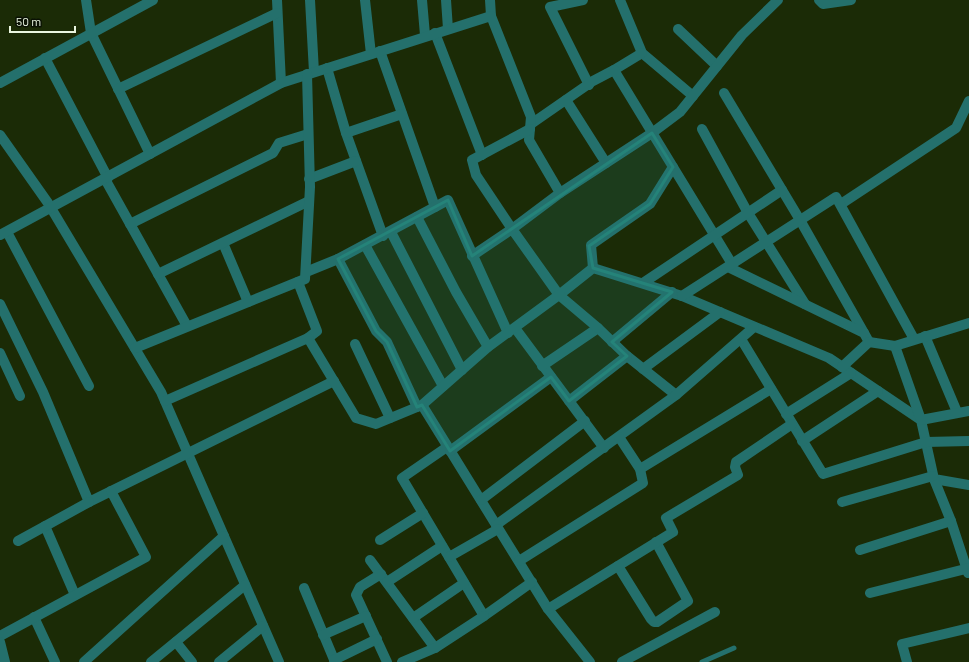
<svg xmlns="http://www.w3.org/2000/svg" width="969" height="662" font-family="Barlow,sans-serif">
  <rect width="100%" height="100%" fill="#1b2b06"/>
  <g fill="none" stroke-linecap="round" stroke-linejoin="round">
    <!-- lane -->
    <path stroke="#24706c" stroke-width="5" d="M702,662L734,648"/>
    <!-- street -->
    <g stroke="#24706c" stroke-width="10">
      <path d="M86,0L91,33L150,154"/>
      <path d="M277,0L281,83"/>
      <path d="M310,0L314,72"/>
      <path d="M365,0L371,54"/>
      <path d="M422,0L425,35"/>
      <path d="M446,0L448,29"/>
      <path d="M490,0L491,16"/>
      <path d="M583,0L550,7L589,85"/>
      <path d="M620,0L642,53L693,96"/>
      <path d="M819,0L823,4L851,0"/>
      <path d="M678,29L717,66"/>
      <path d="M435,33L482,155"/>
      <path d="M380,51L435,207"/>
      <path d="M45,58L108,178"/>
      <path d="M327,68L346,133L383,236"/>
      <path d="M614,70L642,53"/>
      <path d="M0,83L153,0"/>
      <path d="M118,89L277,13"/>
      <path d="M724,93L800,220L864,333"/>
      <path d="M566,100L606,163"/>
      <path d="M531,124L593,81L614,70L673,167L650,204L591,245L593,268"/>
      <path d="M702,129L748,213L805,304"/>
      <path d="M346,133L402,114"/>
      <path d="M0,135L48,203L161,392L279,662"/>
      <path d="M673,167L732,264"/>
      <path d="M105,179L187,326"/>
      <path d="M309,179L356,161"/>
      <path d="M560,193L652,133L680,112L742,35L778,0"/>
      <path d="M841,204L956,128L969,101"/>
      <path d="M417,217L456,292L488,347"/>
      <path d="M130,224L273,153L279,143L308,134"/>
      <path d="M7,232L89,386"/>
      <path d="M391,232L462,370"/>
      <path d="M0,235L281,83L491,16L531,117L529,140L560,193L512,229L559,295L593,268L682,296L829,358L921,420L934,479L969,485"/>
      <path d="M223,243L248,302"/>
      <path d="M365,245L443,386"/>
      <path d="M472,256L512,229L476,175L472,160L530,129"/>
      <path d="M338,259L448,200L508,333"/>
      <path d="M728,267L864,333L869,342"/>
      <path d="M306,272L338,259L376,331L387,342L417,407"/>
      <path d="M158,274L309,201"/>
      <path d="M298,282L317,331L308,338"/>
      <path d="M643,283L782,190"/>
      <path d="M682,296L836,197L914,339"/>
      <path d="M0,304L43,392L89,502L334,381"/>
      <path d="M515,328L604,448"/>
      <path d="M925,336L957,412"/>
      <path d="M741,339L823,474L926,442L969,441"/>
      <path d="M612,342L672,292"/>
      <path d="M355,344L390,418"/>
      <path d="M895,346L921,420L969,411"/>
      <path d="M135,348L305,279L310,187L307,74"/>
      <path d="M0,353L20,396"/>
      <path d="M542,366L598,328L627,356L676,395"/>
      <path d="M842,367L869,342L895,346L969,323"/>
      <path d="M643,369L720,312"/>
      <path d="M165,401L308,338L356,418L376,424L422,405L488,347L559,295L598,328"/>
      <path d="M569,401L627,356"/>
      <path d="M422,405L548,609L590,662"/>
      <path d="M786,414L851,373"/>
      <path d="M802,441L878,391"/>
      <path d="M447,447L402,478L484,616L532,582"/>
      <path d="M450,451L551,377"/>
      <path d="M640,469L771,389"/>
      <path d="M934,479L951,521L968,573"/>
      <path d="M481,500L585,421"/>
      <path d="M842,502L933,476"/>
      <path d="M496,525L676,395L754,327"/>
      <path d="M45,526L75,595"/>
      <path d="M380,540L423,513"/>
      <path d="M18,541L89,502"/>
      <path d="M860,550L951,521"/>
      <path d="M449,557L498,529"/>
      <path d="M370,560L435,648"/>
      <path d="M519,561L643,483L640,469L619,437"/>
      <path d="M618,566L651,619L654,622H657L688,601L656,542"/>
      <path d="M381,574L360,587L356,595L387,662"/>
      <path d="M387,582L442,546"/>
      <path d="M304,588L335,662"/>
      <path d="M870,593L969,568"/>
      <path d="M548,609L673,532L666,518L738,475L735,467L736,462L792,424"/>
      <path d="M34,617L55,662"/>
      <path d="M413,618L464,583"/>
      <path d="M323,635L366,616"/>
      <path d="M0,636L146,557L111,491"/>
      <path d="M0,642L5,662"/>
      <path d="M176,642L192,662"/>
      <path d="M334,660L377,639"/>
      <path d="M84,662L224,536"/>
      <path d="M151,662L245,585"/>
      <path d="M219,662L263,626"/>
      <path d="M402,662L435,648L484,616"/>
      <path d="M622,662L715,612"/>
      <path d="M907,662L902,644L969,628"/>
    </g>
  </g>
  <!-- marked area -->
  <path fill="#258379" fill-opacity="0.2" stroke="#258379" stroke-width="3" stroke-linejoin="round" d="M652,133L673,167L650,204L589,246L593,268L672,292L612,342L627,356L569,401L551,377L450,451L422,405L417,407L387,342L376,331L338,259L448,200L472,256Z"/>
  <!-- scale -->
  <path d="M10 26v6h65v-6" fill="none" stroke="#eaf6e0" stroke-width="2"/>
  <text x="16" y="26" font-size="12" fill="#eaf6e0" stroke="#0a1104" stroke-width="3" paint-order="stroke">50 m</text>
</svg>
